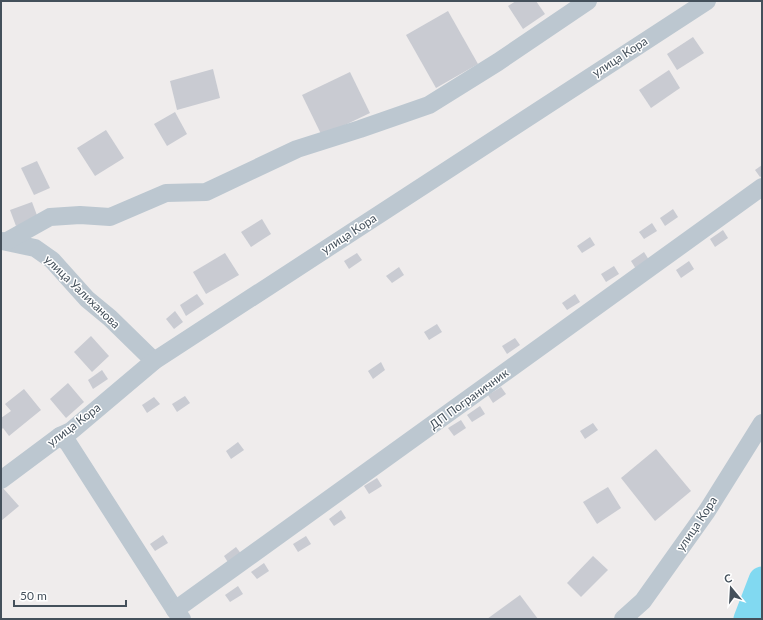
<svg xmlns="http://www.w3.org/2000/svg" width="763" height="620" font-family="Lato,sans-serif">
  <rect width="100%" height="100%" fill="#efecec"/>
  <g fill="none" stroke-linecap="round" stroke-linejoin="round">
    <!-- river -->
    <path stroke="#81d9f1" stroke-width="27" d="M747,619L762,580"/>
  </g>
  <!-- building -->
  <g fill="#c9cbd2">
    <path d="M516,1H536L545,14L523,29L508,6Z"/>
    <path d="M448,11L478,64L436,88L406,35Z"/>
    <path d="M693,37L704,53L677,70L667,54Z"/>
    <path d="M213,69L220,98L177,110L170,81Z"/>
    <path d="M669,70L680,88L651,108L639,90Z"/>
    <path d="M350,72L370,113L322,136L302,95Z"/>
    <path d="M175,112L187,134L167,146L154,124Z"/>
    <path d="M106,130L124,158L95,176L77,148Z"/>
    <path d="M37,161L50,188L34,195L21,168Z"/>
    <path d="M762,165V176L760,177L755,170Z"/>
    <path d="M32,202L38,218L16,226L10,210Z"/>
    <path d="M673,209L678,217L665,226L660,218Z"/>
    <path d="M262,219L271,234L251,247L241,232Z"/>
    <path d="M652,223L657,231L644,239L639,232Z"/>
    <path d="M723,230L728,238L715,247L710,239Z"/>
    <path d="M590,237L595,245L582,253L577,246Z"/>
    <path d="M644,252L649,260L636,269L631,261Z"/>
    <path d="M225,253L239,275L206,294L193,272Z"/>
    <path d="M357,253L362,260L349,269L344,261Z"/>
    <path d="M689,261L694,269L681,278L676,270Z"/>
    <path d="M614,266L619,274L606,282L601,274Z"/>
    <path d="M399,267L404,275L392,283L386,276Z"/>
    <path d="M197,294L204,304L186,316L180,305Z"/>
    <path d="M575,294L580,302L567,310L562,303Z"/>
    <path d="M175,311L183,322L174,329L166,319Z"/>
    <path d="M437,324L442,332L429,340L424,332Z"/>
    <path d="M91,336L109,356L92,372L74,352Z"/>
    <path d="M515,338L520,345L507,354L502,346Z"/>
    <path d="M381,362L385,370L373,379L368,371Z"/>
    <path d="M102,370L108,379L93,389L88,380Z"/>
    <path d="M68,383L84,402L66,418L50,399Z"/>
    <path d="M501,387L506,394L493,403L488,395Z"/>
    <path d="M24,389L41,410L9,436L3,428L1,430V418L11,411L5,404Z"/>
    <path d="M185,396L190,403L177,412L172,404Z"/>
    <path d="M154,397L160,404L147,413L142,405Z"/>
    <path d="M480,406L485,414L472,422L467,415Z"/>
    <path d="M461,420L466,428L454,436L448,428Z"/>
    <path d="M593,423L598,430L585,439L580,431Z"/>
    <path d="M238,442L244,450L231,459L226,451Z"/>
    <path d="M656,449L691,491L655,521L621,478Z"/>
    <path d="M377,478L382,486L369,494L364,486Z"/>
    <path d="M2,487L19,506L1,521V488Z"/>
    <path d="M608,487L621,508L597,524L583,502Z"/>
    <path d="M341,510L346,518L334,526L329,519Z"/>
    <path d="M163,535L168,543L155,551L150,544Z"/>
    <path d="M306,536L311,544L298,552L293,544Z"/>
    <path d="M236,547L242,555L229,564L224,556Z"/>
    <path d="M593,556L608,570L581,597L567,583Z"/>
    <path d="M264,563L269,571L257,579L251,572Z"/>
    <path d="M238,586L243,594L230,602L225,595Z"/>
    <path d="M520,595L538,619H487Z"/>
  </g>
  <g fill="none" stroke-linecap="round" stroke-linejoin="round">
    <!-- minor -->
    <g stroke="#bcc7d0" stroke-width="18">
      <path d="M2,241L35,248L52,260L87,299L110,318L154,361"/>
      <path d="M7,241L50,217L80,215L110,217L166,193L206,192L297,149L360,129L429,105L498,62L588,1"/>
      <path d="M60,436L68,443L175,610L182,619"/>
      <path d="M1,480L60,436L71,431L154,361L707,1"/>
      <path d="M175,610L762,187"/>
      <path d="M623,619L643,601L707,511L762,423"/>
    </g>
  </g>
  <g text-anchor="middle" stroke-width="3" stroke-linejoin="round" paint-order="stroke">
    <!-- street labels -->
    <g font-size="12" fill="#44505b" stroke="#fff">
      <text transform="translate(620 57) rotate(-33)" y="4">улица Кора</text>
      <text transform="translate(349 234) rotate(-33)" y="4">улица Кора</text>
      <text transform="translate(82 292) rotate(44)" y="4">улица Уалиханова</text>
      <text transform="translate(469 399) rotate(-36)" y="4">ДП Пограничник</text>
      <text transform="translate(74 425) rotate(-37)" y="4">улица Кора</text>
      <text transform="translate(697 524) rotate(-56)" y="4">улица Кора</text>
    </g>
  </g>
  <!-- border -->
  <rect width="763" height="620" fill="none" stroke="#44505b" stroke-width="4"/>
  <!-- north arrow -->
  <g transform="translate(731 588) rotate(342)" stroke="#ffffff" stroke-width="3" paint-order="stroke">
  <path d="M0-3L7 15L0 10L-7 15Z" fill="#44505b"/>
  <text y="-6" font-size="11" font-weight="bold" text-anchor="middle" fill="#44505b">С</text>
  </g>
  <!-- scale -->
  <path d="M14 600v6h112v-6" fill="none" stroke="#44505b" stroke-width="2"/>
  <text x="20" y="600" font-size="12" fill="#44505b" stroke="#ffffff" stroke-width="3" paint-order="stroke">50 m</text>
</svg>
